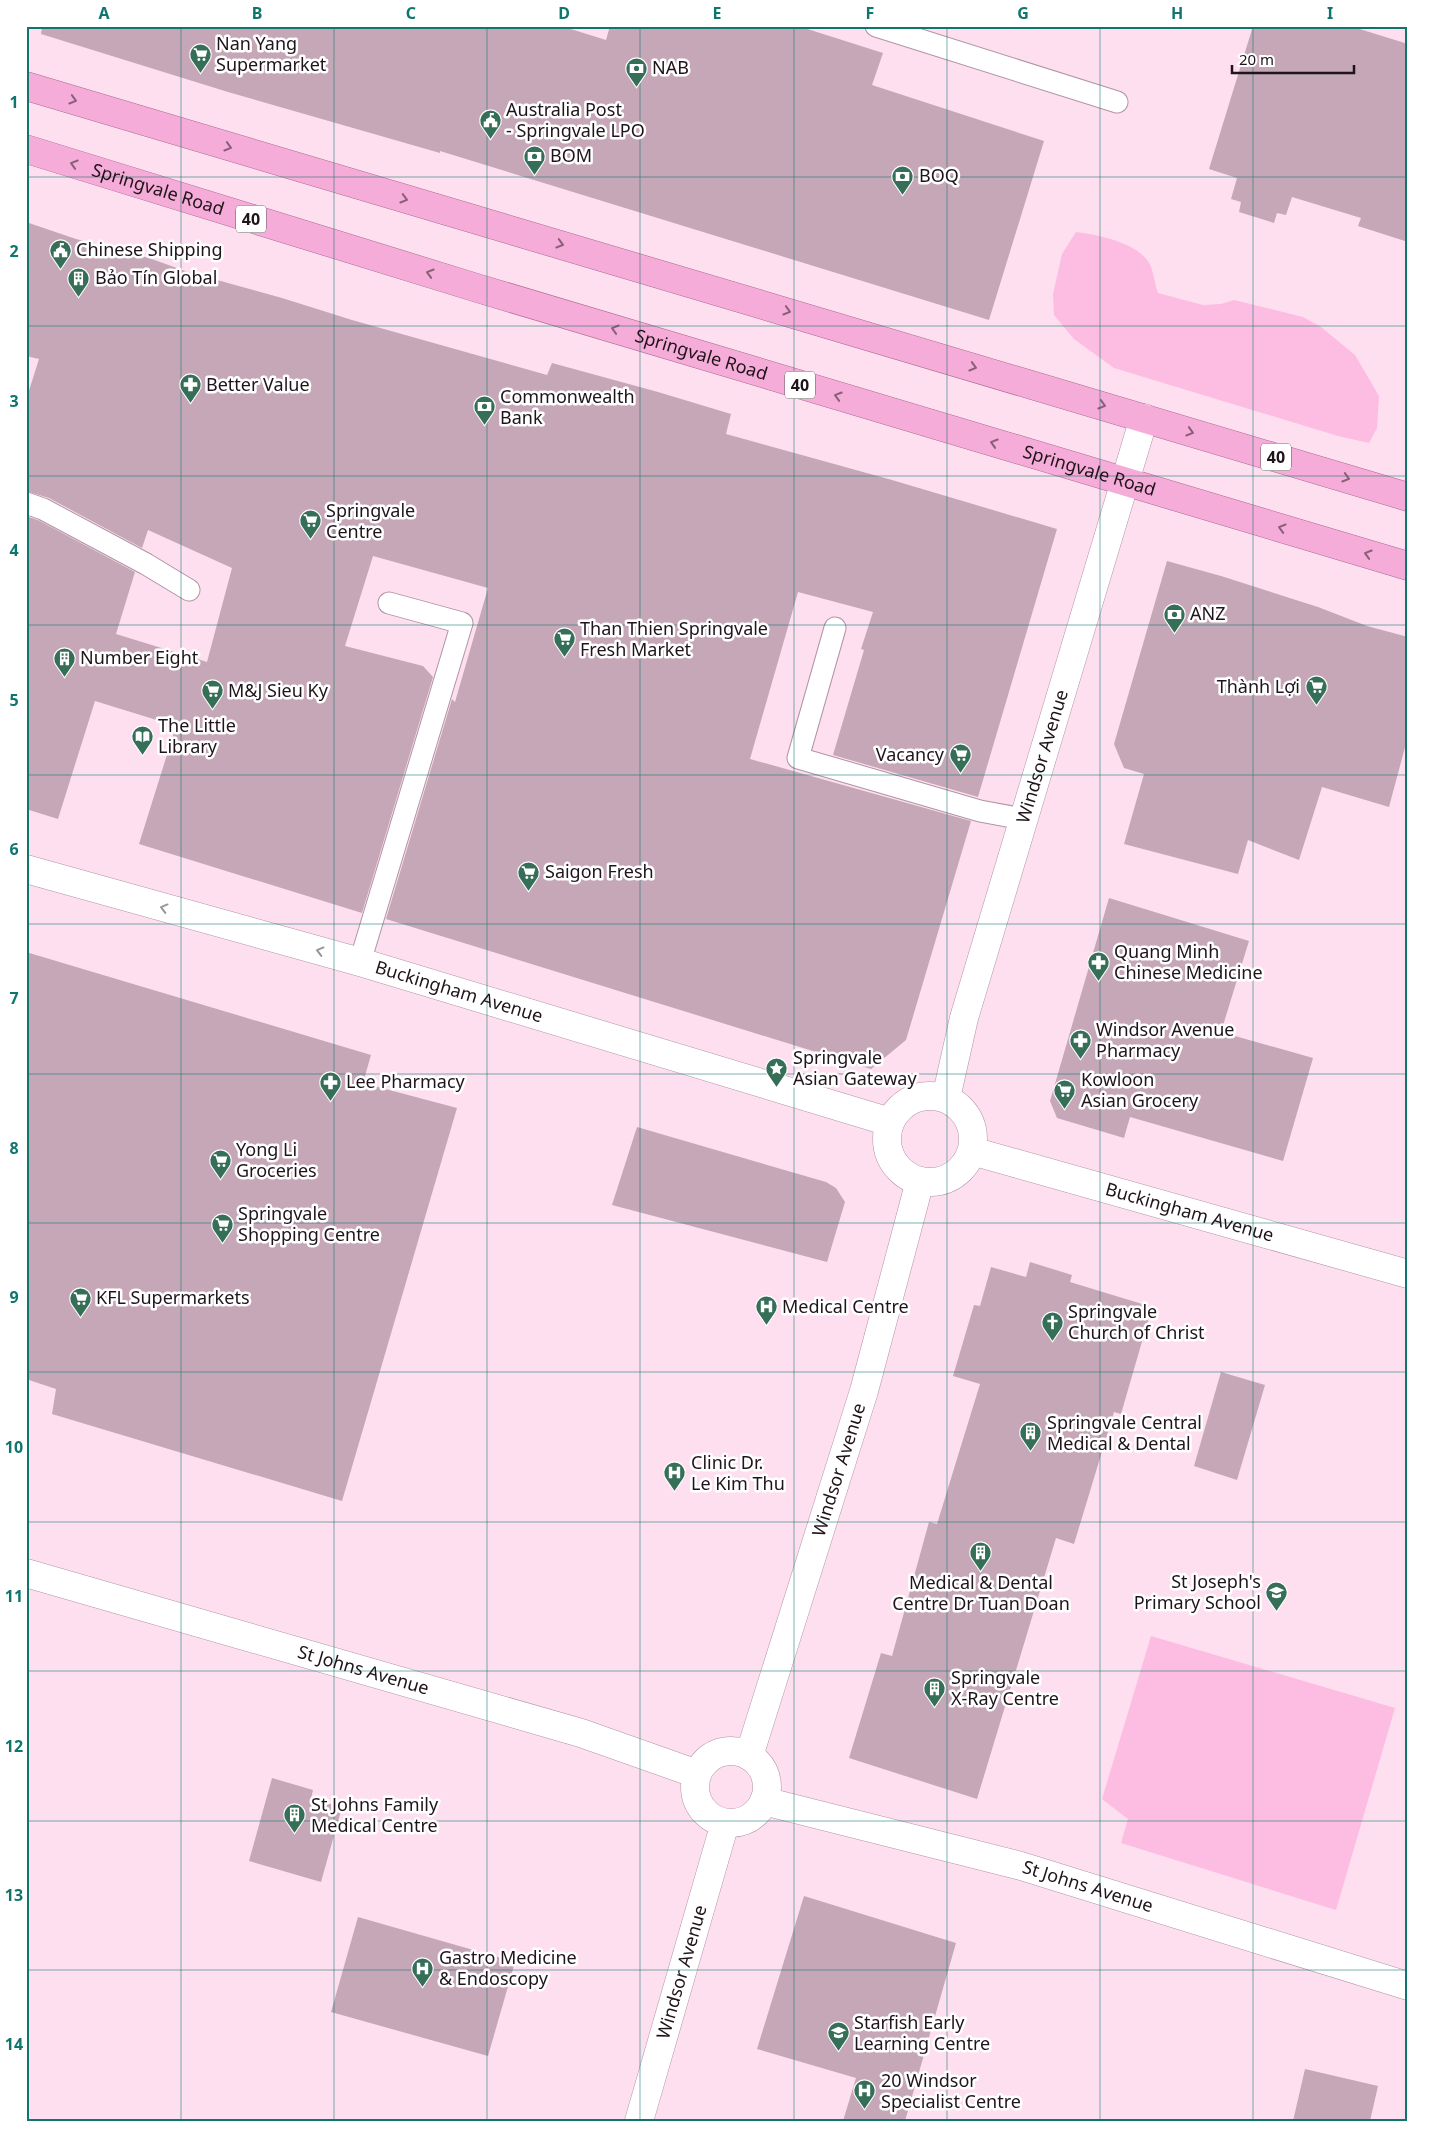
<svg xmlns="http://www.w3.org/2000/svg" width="1434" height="2147" font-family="'Noto Sans',sans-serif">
  <rect width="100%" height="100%" fill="#fedfef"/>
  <!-- green -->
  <g fill="#fdbce1">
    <path d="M1076,232C1098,235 1142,243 1151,267C1154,275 1155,285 1158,293L1203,305L1221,304L1234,300L1303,317L1321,327L1355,355L1379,396L1377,428L1369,443L1338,436L1114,368L1074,339L1054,315L1053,294L1062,254Z"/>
    <path d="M1151,1636L1395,1708L1336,1910L1121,1843L1128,1819L1102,1799Z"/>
  </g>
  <!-- building -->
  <g fill="#c5a7b7">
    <path d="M42,26H561L606,40L610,26H798L883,53L872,85L1044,141L989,320L440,151V153L228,92L41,34Z"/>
    <path d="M1253,26H1350L1408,44V242L1358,226L1361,218L1292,197L1286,215L1277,213L1274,223L1239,212L1241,202L1231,199L1237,178L1209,169Z"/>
    <path d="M26,222L76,239L149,258L188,272L282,298L352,320L547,375L552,363L658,392L731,414L726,434L892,480L1057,529L978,797L833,755L864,650L861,649L873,612L798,592L750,759L971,821L906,1040L871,1069L386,919L452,699L455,702L488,588L373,556L345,646L423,666L433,677L362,913L139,844L176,726L95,701L58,819L26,809V516L38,520L135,572L116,634L207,662L232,568L148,530L142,548L49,498L26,491V400L39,359L26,356Z"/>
    <path d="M1167,561L1221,576L1318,607L1367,626L1408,637V736L1389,807L1322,787L1299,860L1248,840L1238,874L1124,844L1144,774L1124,768L1114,744Z"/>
    <path d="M1109,898L1249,941L1221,1032L1313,1058L1283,1161L1130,1117L1124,1138L1057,1118L1050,1101Z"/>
    <path d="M26,952L371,1055L363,1083L457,1108L342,1501L52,1414L56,1389L26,1379Z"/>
    <path d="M637,1127L826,1182L836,1188L845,1202L827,1262L612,1205Z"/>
    <path d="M1030,1262L1072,1275L1070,1282L1152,1307L1121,1414L1114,1412L1074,1544L1056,1538L977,1799L849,1758L881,1653L892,1656L929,1522L937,1524L980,1384L953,1376L974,1305L980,1306L991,1267L1026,1277Z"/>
    <path d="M1221,1372L1265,1385L1237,1480L1194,1466Z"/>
    <path d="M272,1778L313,1790L311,1799L342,1807L321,1882L249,1861Z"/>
    <path d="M804,1896L956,1943L905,2121H843L856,2078L757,2049Z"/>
    <path d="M358,1917L515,1962L488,2056L331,2012Z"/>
    <path d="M1305,2069L1378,2086L1370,2121H1293Z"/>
  </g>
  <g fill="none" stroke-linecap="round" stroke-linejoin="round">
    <defs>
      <g id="service">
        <path d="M876,26L1117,102"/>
        <path d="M26,503L43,509L146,564L189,590"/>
        <path d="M835,628L798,758L980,811L1023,819"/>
        <path d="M360,962L462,623L389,603"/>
      </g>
      <g id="minor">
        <path id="s1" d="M26,869L360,962L890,1122"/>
        <path id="s2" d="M972,1151L1408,1274"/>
        <path id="s3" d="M26,1573L581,1733L697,1774"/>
        <path id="s4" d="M764,1801L1021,1866L1408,1986"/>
      </g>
      <g id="tertiary">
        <circle cx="930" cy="1139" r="43"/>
        <path id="s5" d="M946,1098L964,1018L1144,418"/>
        <circle cx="731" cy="1787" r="36"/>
        <path id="s6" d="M749,1756L864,1391L920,1181"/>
        <path id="s7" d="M639,2121L725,1823"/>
      </g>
      <g id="trunk">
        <path d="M26,86L1408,497"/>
        <path id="s8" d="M26,149L477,288L1408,566"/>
      </g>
    </defs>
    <!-- service casing -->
    <use href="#service" stroke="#b194a4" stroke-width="23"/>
    <!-- minor casing -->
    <use href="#minor" stroke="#b194a4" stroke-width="29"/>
    <!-- tertiary casing -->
    <use href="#tertiary" stroke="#b194a4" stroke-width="29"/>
    <!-- trunk casing -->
    <use href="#trunk" stroke="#a86a8f" stroke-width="29"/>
    <!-- service -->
    <use href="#service" stroke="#fff" stroke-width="21"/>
    <!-- minor -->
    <use href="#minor" stroke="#fff" stroke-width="28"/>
    <!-- tertiary -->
    <use href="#tertiary" stroke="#fff" stroke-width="28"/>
    <!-- trunk -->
    <use href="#trunk" stroke="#f6acd8" stroke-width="28"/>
  </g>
  <!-- one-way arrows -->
  <defs><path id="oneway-chevron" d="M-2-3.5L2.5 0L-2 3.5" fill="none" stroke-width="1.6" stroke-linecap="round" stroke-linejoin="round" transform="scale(1.25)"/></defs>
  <g stroke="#8a6079">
    <use href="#oneway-chevron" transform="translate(73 100) rotate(17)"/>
    <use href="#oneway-chevron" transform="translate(228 147) rotate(17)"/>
    <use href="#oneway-chevron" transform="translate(74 164) rotate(-163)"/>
    <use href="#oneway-chevron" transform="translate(404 199) rotate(16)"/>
    <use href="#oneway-chevron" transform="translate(560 244) rotate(16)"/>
    <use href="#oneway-chevron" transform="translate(430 273) rotate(-163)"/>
    <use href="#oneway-chevron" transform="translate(787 311) rotate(17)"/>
    <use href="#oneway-chevron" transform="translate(615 329) rotate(-163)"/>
    <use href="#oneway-chevron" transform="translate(973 367) rotate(17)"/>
    <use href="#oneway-chevron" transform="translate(838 396) rotate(-163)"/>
    <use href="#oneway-chevron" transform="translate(1102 405) rotate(17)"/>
    <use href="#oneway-chevron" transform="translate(1190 432) rotate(17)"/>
    <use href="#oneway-chevron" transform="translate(994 443) rotate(-163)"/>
    <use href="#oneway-chevron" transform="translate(1346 478) rotate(17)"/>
    <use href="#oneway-chevron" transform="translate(1282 528) rotate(-164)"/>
    <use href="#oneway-chevron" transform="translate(1368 554) rotate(-163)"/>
  </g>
  <g stroke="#9a9598">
    <use href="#oneway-chevron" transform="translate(164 908) rotate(-165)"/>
    <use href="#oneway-chevron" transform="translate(320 951) rotate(-165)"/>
  </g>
  <!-- grid -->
  <path fill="none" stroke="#0f766e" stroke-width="1" stroke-opacity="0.55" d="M181,26V2121M334,26V2121M487,26V2121M640,26V2121M794,26V2121M947,26V2121M1100,26V2121M1253,26V2121M26,177H1408M26,326H1408M26,476H1408M26,625H1408M26,775H1408M26,924H1408M26,1074H1408M26,1223H1408M26,1372H1408M26,1522H1408M26,1671H1408M26,1821H1408M26,1970H1408"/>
  <!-- icons -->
  <defs>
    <symbol id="supermarket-pin" viewBox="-11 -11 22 30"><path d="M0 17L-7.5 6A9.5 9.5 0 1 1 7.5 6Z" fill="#366f58" stroke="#fff"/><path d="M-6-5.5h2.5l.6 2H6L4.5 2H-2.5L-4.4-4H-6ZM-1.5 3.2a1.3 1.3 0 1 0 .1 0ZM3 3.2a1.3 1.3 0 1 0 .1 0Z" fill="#fff"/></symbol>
    <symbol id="bank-pin" viewBox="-11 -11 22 30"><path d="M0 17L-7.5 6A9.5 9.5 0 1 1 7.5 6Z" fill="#366f58" stroke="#fff"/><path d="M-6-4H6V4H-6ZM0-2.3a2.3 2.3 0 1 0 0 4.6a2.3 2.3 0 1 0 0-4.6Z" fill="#fff"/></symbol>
    <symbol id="civic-pin" viewBox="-11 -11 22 30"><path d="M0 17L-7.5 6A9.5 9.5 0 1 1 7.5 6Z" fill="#366f58" stroke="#fff"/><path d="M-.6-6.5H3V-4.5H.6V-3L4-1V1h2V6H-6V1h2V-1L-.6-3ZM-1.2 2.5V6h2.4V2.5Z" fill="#fff"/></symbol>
    <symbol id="building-pin" viewBox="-11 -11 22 30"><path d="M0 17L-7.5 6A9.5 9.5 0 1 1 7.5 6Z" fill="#366f58" stroke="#fff"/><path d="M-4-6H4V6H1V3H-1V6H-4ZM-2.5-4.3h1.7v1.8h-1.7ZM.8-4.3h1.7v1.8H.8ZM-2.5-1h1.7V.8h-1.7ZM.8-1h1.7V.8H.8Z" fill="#fff"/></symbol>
    <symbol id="pharmacy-pin" viewBox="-11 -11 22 30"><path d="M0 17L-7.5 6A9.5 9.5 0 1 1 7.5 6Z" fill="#366f58" stroke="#fff"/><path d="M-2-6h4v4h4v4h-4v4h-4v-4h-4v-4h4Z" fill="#fff"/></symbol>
    <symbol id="library-pin" viewBox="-11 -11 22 30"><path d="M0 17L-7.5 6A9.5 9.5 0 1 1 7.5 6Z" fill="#366f58" stroke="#fff"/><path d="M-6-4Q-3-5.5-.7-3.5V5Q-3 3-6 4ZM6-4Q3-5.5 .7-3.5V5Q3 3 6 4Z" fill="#fff"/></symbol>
    <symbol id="sight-pin" viewBox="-11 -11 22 30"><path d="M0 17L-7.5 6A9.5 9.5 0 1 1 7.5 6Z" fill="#366f58" stroke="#fff"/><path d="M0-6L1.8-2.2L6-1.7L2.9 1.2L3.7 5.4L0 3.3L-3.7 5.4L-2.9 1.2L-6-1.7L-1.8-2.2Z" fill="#fff"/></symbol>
    <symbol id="hospital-pin" viewBox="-11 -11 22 30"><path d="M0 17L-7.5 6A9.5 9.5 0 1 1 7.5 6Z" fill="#366f58" stroke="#fff"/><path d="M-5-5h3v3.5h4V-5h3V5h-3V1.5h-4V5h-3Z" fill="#fff"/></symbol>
    <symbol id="church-pin" viewBox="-11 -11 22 30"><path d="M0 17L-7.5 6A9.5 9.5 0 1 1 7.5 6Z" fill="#366f58" stroke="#fff"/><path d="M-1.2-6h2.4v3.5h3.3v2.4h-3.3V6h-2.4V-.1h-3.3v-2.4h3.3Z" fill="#fff"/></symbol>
    <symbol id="school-pin" viewBox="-11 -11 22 30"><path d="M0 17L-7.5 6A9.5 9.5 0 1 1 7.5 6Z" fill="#366f58" stroke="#fff"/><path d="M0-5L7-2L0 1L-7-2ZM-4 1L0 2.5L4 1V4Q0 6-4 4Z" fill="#fff"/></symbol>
  </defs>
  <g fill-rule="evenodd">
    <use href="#supermarket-pin" x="188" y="42" width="25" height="34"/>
    <use href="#bank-pin" x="624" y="56" width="25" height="34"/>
    <use href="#civic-pin" x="478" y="108" width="25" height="34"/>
    <use href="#bank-pin" x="522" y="144" width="25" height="34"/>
    <use href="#bank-pin" x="890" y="164" width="25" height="34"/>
    <use href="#civic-pin" x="48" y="238" width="25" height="34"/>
    <use href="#building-pin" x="66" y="266" width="25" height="34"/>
    <use href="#pharmacy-pin" x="178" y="372" width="25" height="34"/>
    <use href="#bank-pin" x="472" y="394" width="25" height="34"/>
    <use href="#supermarket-pin" x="298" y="508" width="25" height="34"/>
    <use href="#bank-pin" x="1162" y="602" width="25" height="34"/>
    <use href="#supermarket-pin" x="552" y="626" width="25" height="34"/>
    <use href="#building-pin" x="52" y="646" width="25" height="34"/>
    <use href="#supermarket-pin" x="1304" y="674" width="25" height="34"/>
    <use href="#supermarket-pin" x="200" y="678" width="25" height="34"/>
    <use href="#library-pin" x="130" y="724" width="25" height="34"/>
    <use href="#supermarket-pin" x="948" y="742" width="25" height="34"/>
    <use href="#supermarket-pin" x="516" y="860" width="25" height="34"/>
    <use href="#pharmacy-pin" x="1086" y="950" width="25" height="34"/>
    <use href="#pharmacy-pin" x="1068" y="1028" width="25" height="34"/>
    <use href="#sight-pin" x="764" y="1056" width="25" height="34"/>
    <use href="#pharmacy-pin" x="318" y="1070" width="25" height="34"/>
    <use href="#supermarket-pin" x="1052" y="1078" width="25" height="34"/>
    <use href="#supermarket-pin" x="208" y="1148" width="25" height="34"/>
    <use href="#supermarket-pin" x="210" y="1212" width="25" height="34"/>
    <use href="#supermarket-pin" x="68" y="1286" width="25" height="34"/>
    <use href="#hospital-pin" x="754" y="1294" width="25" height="34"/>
    <use href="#church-pin" x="1040" y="1310" width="25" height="34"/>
    <use href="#building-pin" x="1018" y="1420" width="25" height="34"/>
    <use href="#hospital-pin" x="662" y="1460" width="25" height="34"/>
    <use href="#building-pin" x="968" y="1540" width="25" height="34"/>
    <use href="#school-pin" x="1264" y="1580" width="25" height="34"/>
    <use href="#building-pin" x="922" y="1676" width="25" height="34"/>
    <use href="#building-pin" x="282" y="1802" width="25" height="34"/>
    <use href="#hospital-pin" x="410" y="1956" width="25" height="34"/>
    <use href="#school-pin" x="826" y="2020" width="25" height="34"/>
    <use href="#hospital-pin" x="852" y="2078" width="25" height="34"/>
  </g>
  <g text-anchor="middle" stroke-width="5" stroke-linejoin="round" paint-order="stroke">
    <!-- shield labels -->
    <g fill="#fff" stroke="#625a5f" stroke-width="1">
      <rect x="236" y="205.5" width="30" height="27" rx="4"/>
      <rect x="785" y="371.5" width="30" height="27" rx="4"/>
      <rect x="1261" y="443.5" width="30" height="27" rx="4"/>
    </g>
    <g font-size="16" font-weight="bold" fill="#1e141a">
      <text x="251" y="225">40</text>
      <text x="800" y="391">40</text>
      <text x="1276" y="463">40</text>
    </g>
    <!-- poi labels -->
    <g font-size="18" fill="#1e141a" stroke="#fff" text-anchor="start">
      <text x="216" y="50">Nan Yang<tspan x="216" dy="21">Supermarket</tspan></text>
      <text x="652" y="74">NAB</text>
      <text x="506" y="116">Australia Post<tspan x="506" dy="21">- Springvale LPO</tspan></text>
      <text x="550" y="162">BOM</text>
      <text x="919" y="182">BOQ</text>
      <text x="76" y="256">Chinese Shipping</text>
      <text x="95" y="284">Bảo Tín Global</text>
      <text x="206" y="391">Better Value</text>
      <text x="500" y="403">Commonwealth<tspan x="500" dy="21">Bank</tspan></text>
      <text x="326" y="517">Springvale<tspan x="326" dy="21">Centre</tspan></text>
      <text x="1190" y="620">ANZ</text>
      <text x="580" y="635">Than Thien Springvale<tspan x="580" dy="21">Fresh Market</tspan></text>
      <text x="80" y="664">Number Eight</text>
      <text x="1300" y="693" text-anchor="end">Thành Lợi</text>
      <text x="228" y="697">M&amp;J Sieu Ky</text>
      <text x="158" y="732">The Little<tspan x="158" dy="21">Library</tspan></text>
      <text x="944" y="761" text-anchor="end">Vacancy</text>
      <text x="545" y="878">Saigon Fresh</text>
      <text x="1114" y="958">Quang Minh<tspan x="1114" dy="21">Chinese Medicine</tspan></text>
      <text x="1096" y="1036">Windsor Avenue<tspan x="1096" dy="21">Pharmacy</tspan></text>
      <text x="793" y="1064">Springvale<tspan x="793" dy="21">Asian Gateway</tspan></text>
      <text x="1081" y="1086">Kowloon<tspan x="1081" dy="21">Asian Grocery</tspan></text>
      <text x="346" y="1088">Lee Pharmacy</text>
      <text x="236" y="1156">Yong Li<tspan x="236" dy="21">Groceries</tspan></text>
      <text x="238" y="1220">Springvale<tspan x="238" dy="21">Shopping Centre</tspan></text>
      <text x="96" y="1304">KFL Supermarkets</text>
      <text x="782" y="1313">Medical Centre</text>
      <text x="1068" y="1318">Springvale<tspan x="1068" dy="21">Church of Christ</tspan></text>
      <text x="1047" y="1429">Springvale Central<tspan x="1047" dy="21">Medical &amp; Dental</tspan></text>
      <text x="691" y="1469">Clinic Dr.<tspan x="691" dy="21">Le Kim Thu</tspan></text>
      <text x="1261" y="1588" text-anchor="end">St Joseph's<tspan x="1261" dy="21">Primary School</tspan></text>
      <text x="981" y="1589" text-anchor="middle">Medical &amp; Dental<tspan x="981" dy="21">Centre Dr Tuan Doan</tspan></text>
      <text x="951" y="1684">Springvale<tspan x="951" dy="21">X-Ray Centre</tspan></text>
      <text x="311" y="1811">St Johns Family<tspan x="311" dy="21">Medical Centre</tspan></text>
      <text x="439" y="1964">Gastro Medicine<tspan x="439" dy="21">&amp; Endoscopy</tspan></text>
      <text x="854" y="2029">Starfish Early<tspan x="854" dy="21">Learning Centre</tspan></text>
      <text x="881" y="2087">20 Windsor<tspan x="881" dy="21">Specialist Centre</tspan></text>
    </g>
    <!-- street labels -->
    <g font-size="18" fill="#1e141a" stroke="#fff">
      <text dy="6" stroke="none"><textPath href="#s8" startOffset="138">Springvale Road</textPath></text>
      <text dy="6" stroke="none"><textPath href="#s8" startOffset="706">Springvale Road</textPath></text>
      <text dy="6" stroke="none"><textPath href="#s8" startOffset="1111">Springvale Road</textPath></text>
      <text dy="6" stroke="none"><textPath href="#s5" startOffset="355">Windsor Avenue</textPath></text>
      <text dy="6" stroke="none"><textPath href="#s1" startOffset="450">Buckingham Avenue</textPath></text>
      <text dy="6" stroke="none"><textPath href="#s2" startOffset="226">Buckingham Avenue</textPath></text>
      <text dy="6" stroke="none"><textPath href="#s6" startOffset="300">Windsor Avenue</textPath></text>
      <text dy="6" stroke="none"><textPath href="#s3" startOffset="351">St Johns Avenue</textPath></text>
      <text dy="6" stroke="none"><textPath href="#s4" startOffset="335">St Johns Avenue</textPath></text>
      <text dy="6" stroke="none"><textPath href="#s7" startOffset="155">Windsor Avenue</textPath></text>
    </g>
  </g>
  <!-- border -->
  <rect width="1434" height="2147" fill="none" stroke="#ffffff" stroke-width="55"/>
  <!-- scale -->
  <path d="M1232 65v8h122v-8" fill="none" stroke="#1e141a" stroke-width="2.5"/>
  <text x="1239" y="65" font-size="15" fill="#1e141a" stroke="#ffffff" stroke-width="4" paint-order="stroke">20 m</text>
  <rect x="28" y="28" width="1378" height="2092" fill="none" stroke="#0f766e" stroke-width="2"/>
  <g font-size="16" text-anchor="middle" font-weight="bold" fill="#0f766e">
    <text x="104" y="19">A</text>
    <text x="257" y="19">B</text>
    <text x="411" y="19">C</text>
    <text x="564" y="19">D</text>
    <text x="717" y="19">E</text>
    <text x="870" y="19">F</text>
    <text x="1023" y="19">G</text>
    <text x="1177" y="19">H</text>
    <text x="1330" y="19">I</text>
    <text x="14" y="108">1</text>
    <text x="14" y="257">2</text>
    <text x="14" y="407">3</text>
    <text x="14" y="556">4</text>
    <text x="14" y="706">5</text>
    <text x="14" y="855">6</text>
    <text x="14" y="1004">7</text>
    <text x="14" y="1154">8</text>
    <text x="14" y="1303">9</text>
    <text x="14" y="1453">10</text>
    <text x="14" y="1602">11</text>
    <text x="14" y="1752">12</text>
    <text x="14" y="1901">13</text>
    <text x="14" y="2050">14</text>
  </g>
</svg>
